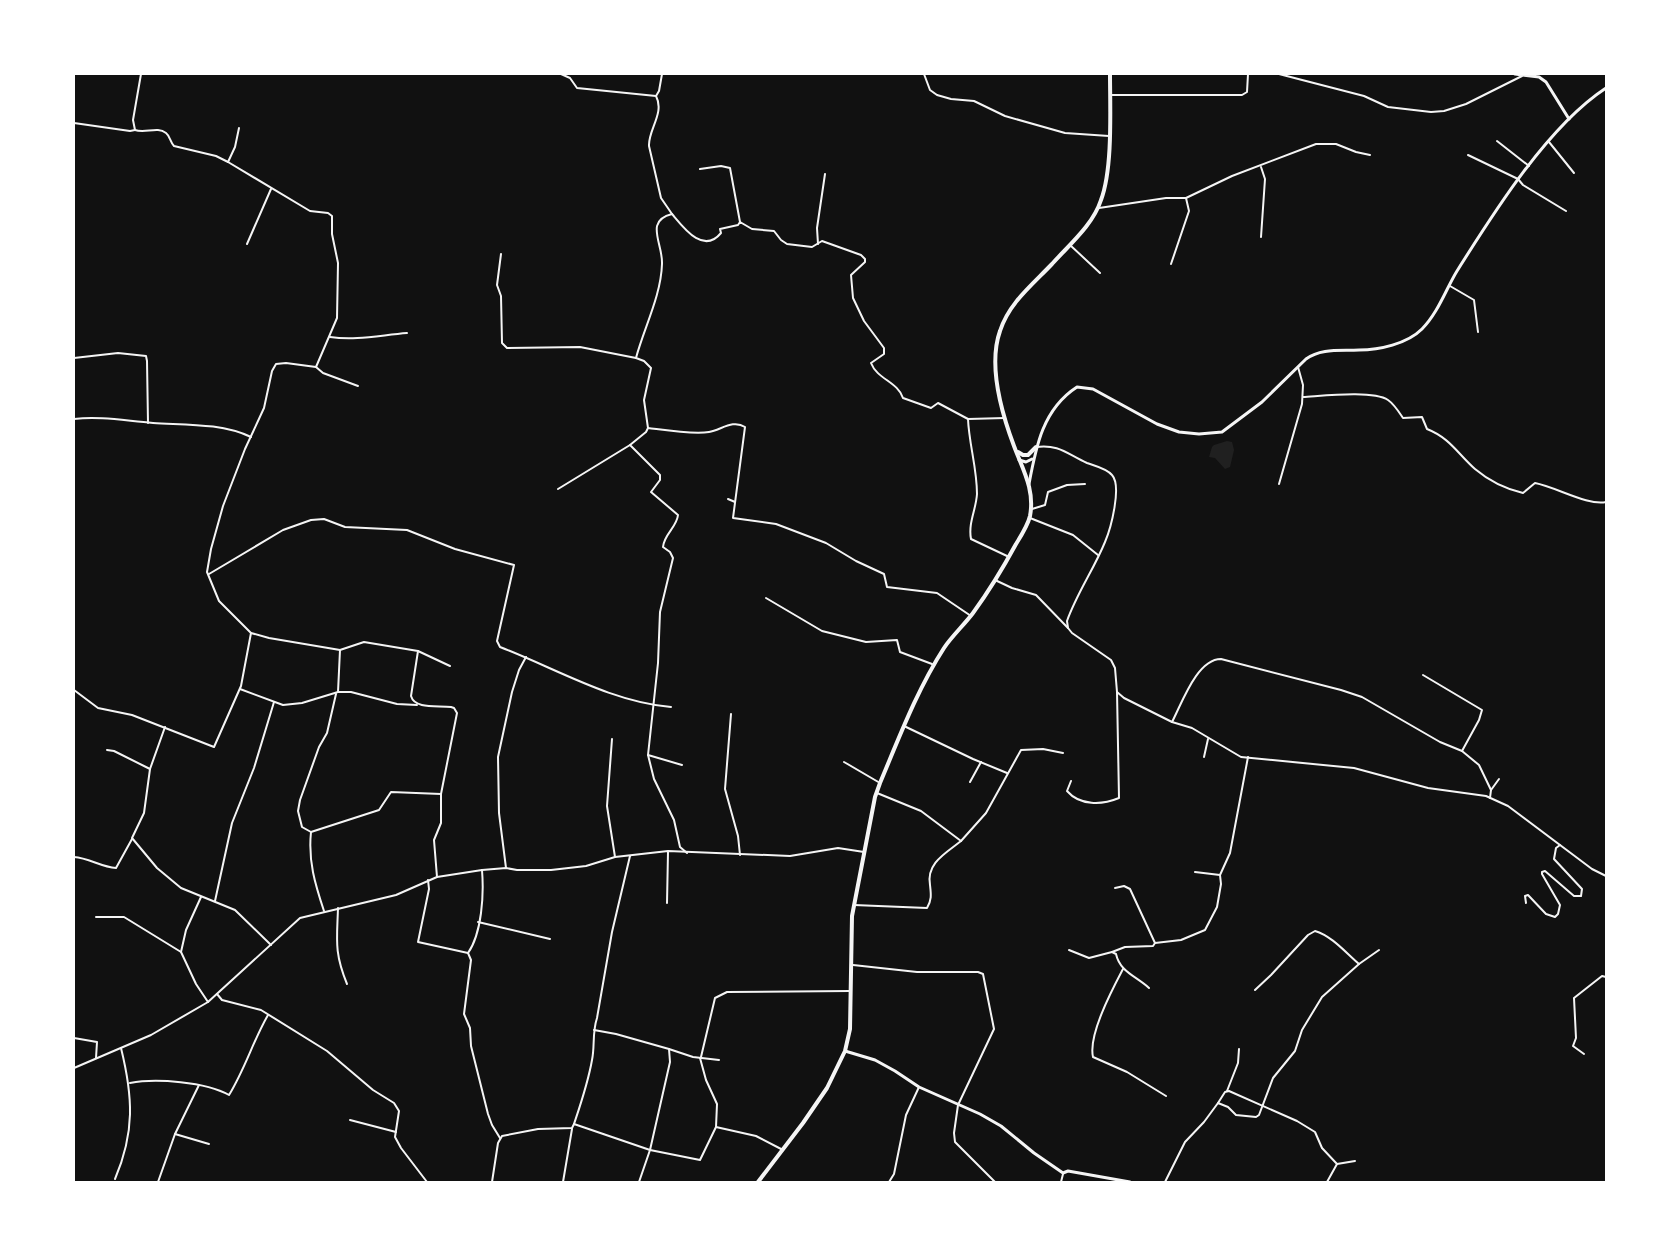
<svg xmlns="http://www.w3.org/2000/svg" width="1680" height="1256" font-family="'DM Sans',sans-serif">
  <rect width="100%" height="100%" fill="#111"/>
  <!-- green -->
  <path fill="#202020" d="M1227,441L1232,442L1234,450L1230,467L1225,469L1215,458L1209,457L1212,447L1214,445Z"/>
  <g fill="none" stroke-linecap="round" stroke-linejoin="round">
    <!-- minor -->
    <g stroke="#f5f5f5" stroke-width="2">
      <path d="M141,74L133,120L135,130C145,134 157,126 166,133C170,136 170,142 174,146L216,156L228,162L310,211L328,213L332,216V234L338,263L337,318L316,367L286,363L276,364L272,371L264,408L245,449L223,506L211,549L207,572L219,601L251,633L269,638L340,650L364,642L418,651L411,696C415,710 439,705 451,707L454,708L457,713L441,794V823L434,840L437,877"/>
      <path d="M561,74L570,78L577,88L656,96C665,113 648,130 649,146L661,198L672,214C644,221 663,243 662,264C661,296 644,328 636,358L644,361L651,368L644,400L648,428L646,432L630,445L660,475V480L651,492L678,515C677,527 664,534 663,547L670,552L673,558L660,612L658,663L648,755L654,779L674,820L680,847L687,853"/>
      <path d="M924,74L930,90L937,95L951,99L974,101L1005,116L1065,133L1109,136"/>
      <path d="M1279,74L1364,96L1388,107L1431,112L1444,111L1466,104L1522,76"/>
      <path d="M1110,95H1242L1247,92L1248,74"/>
      <path d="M656,96L659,91L662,74"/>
      <path d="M74,123L130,131L135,130"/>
      <path d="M1497,141L1529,166"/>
      <path d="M1549,142L1574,173"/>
      <path d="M1468,155L1518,179L1523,185L1566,211"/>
      <path d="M228,162L235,147L239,128"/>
      <path d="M1261,167L1265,179L1261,237"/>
      <path d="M700,169L721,166L730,168L740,222"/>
      <path d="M1099,208L1166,198H1186L1232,176L1316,144H1336L1356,152L1370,155"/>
      <path d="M672,214C683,227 703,255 721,233L720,229L738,225L740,222L752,229L774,231L781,240L787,244L812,247L822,241L861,255L865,259V262L851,275L853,298L864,321L884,348V354L871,363C877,379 898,382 903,398L931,408L938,403L968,419L1005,418"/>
      <path d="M247,244L271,189"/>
      <path d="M818,244L817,228L825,174"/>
      <path d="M1070,245L1100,273"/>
      <path d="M501,254L497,285L501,296L502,343L507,348L580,347L636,358"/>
      <path d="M1171,264L1189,211L1186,198"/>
      <path d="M1450,286L1474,300L1478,332"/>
      <path d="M330,337C356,341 381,335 407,333"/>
      <path d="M74,358L118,353L146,356L147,361L148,423"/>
      <path d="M316,367L323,373L358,386"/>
      <path d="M1303,397C1322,396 1373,390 1388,400C1394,404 1399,412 1403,418L1422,417L1427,429C1450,438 1458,454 1475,469C1488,480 1506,489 1523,493L1535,483C1556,487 1588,506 1606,502"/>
      <path d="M74,419C101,416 126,421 153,423C186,425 221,423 251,437"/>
      <path d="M968,419C969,444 977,468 977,494C976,510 968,523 971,539L1007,556"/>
      <path d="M648,428C664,430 694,435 709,432C721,430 733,419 745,427L733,518L776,524L826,543L856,561L884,574L887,587L937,593L971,616"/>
      <path d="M1036,447C1059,444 1067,454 1087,463C1095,466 1106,468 1112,475C1122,486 1111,528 1105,542C1094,569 1077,593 1067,621L1068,628L1072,633L1111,660L1115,668L1117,692L1124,698L1172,722L1192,728L1241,757L1354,768L1428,788L1486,796L1508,806L1592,869L1606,876"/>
      <path d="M1279,484L1302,404L1303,385L1298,367"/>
      <path d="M558,489L630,445"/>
      <path d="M728,499L735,502"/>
      <path d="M1032,509L1045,505L1048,492L1067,485L1085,484"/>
      <path d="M1030,518L1073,535L1098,555"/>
      <path d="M209,574L283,530L311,520L324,519L345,527L407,530L455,549L514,565L497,641L500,647C555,668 611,702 671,707"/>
      <path d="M995,580L1012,588L1036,595L1068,628"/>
      <path d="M766,598L822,631L866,642L897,640L900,652L932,664"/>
      <path d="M418,651L450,666"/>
      <path d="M1423,675L1482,710L1479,720L1462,751"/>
      <path d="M240,689L283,705L302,703L338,692H351L397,704L417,705"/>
      <path d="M74,690L98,708L132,715L214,747L241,686L251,633"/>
      <path d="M338,692L340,650"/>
      <path d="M731,714L725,789L738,836L740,855"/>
      <path d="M1172,722C1182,703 1197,659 1221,659L1341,690L1362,697L1440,742L1462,751L1479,765L1491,790L1490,798"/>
      <path d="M904,726L973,759L1007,773"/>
      <path d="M165,727L150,769L144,813L132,838L157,868L181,888L235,910L271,945"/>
      <path d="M612,739L607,806L615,857"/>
      <path d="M107,750L114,751L150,769"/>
      <path d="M648,755L682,765"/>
      <path d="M1204,757L1208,739"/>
      <path d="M844,762L880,783"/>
      <path d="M1071,781L1067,791C1080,806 1102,805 1119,798L1117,692"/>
      <path d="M970,782L981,762"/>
      <path d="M1491,790L1499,779"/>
      <path d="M311,832L379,810L391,792L441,794"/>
      <path d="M961,841L986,813L1021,750L1043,749L1063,753"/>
      <path d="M74,857C89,858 101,867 116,868L132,839"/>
      <path d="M506,868L499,813L498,757L512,692L519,670L526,657"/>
      <path d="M482,870C484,894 482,933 468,953L471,960L464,1014L470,1028L471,1046L488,1114L492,1125L500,1138"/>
      <path d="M1195,872L1220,875"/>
      <path d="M428,880L429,889L418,942L468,953"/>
      <path d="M1115,888L1124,886L1130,889L1155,943"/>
      <path d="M215,901L232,823L254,768L274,702"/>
      <path d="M667,903L668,852"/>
      <path d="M1526,903L1525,896L1528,895L1546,914L1555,917L1558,914L1560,905L1542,874V872L1545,871L1574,896H1581L1582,889L1554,859L1556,848L1560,845"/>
      <path d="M854,905L927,908C932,900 931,894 930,885C926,863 946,853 961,841L921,811L877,793"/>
      <path d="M338,908C337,940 334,952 347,984"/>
      <path d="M324,911C315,884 308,861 311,832L302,827L298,811L300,800L319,747L327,733L336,694"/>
      <path d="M96,917H124L181,952L196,984L208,1002"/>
      <path d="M478,922L550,939"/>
      <path d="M1069,950L1089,958L1112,952"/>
      <path d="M181,952L186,930L201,897"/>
      <path d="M853,965L917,972H978L983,974L994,1029L958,1105L954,1133L955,1142L995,1182"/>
      <path d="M1123,969C1112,990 1088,1035 1093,1057L1127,1072L1166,1096"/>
      <path d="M1149,988C1136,976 1120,972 1116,954L1112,952L1125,947L1153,946L1155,943L1181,940L1205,930L1217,907L1221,884L1220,875L1230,853L1248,757"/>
      <path d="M1255,990L1271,975L1308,935L1315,931C1332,936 1346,953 1359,964"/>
      <path d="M217,994L222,1000L261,1010L327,1051L373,1090L394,1103L399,1111L395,1137L401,1148L427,1182"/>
      <path d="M594,1030L616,1034L669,1049"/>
      <path d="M74,1038L97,1042L96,1058"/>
      <path d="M1584,1054L1573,1046L1576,1038L1574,998L1602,976L1606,977"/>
      <path d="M701,1057L715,998L727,992L850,991"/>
      <path d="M700,1058L706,1080L717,1104L716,1127L756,1136L783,1150"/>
      <path d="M74,1068L151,1035L208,1002L300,918L396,895L437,877L482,870L506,868L517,870H551L586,866L615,857L668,851L790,856L838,848L864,852"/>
      <path d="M130,1083C156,1078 206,1082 229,1095C245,1069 253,1041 268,1015"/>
      <path d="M1227,1091L1238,1063L1239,1049"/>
      <path d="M1218,1103L1225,1092L1229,1091L1297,1121L1315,1132L1322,1148L1337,1164"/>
      <path d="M350,1120L396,1132"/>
      <path d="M574,1124C581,1103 588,1083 592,1060C595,1046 592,1033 597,1018L612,932L630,856"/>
      <path d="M716,1127L700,1160L650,1150L670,1062L669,1049L693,1057L719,1060"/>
      <path d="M175,1134L209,1144"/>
      <path d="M1337,1164L1355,1161"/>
      <path d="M115,1179C135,1132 133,1097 121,1048"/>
      <path d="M158,1182L175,1134L199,1085"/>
      <path d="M492,1182L498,1143L502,1136L538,1129L572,1128L574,1124L650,1150L639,1182"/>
      <path d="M563,1182L572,1129"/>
      <path d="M889,1182L894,1174L906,1115L919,1087"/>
      <path d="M1061,1182L1063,1174"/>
      <path d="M1165,1182L1185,1142L1204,1122L1218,1103L1228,1107L1236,1115L1256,1117L1259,1115L1273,1078L1295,1051L1302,1030L1322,997L1359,964L1379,950"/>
      <path d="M1327,1182L1337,1164"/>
    </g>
    <!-- tertiary -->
    <path stroke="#f5f5f5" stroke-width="3" d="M1515,74L1539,77L1546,82L1569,119"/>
    <!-- secondary -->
    <g stroke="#f5f5f5" stroke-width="3">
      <path d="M1019,460L1026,462L1032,459"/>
      <path d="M1029,484C1036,446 1043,409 1077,387L1093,389L1157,424L1179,432L1199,434L1222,432L1262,402L1306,359C1321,348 1340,351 1359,350C1379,350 1407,344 1422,329C1438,313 1446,289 1457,271C1494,212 1548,126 1606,88"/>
      <path d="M845,1051L875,1060L895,1071L919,1087L980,1114L1001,1126L1034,1153L1063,1173L1068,1171L1130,1182"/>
    </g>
    <!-- primary -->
    <g stroke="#f5f5f5" stroke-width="4">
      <path d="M1018,452L1023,455H1028L1036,447"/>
      <path d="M758,1182L803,1123L827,1088L845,1051L850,1029L852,916L875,797L880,783C899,738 917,690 944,648C952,636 964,625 973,613C989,591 1003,568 1016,544C1021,536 1028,525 1030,516C1035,490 1023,470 1014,446C1002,414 988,365 1000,331C1009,303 1032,285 1052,264C1069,245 1093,225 1101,200C1113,168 1110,108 1110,74"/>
    </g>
  </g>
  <!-- border -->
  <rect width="1680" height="1256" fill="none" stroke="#ffffff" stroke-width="150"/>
</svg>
